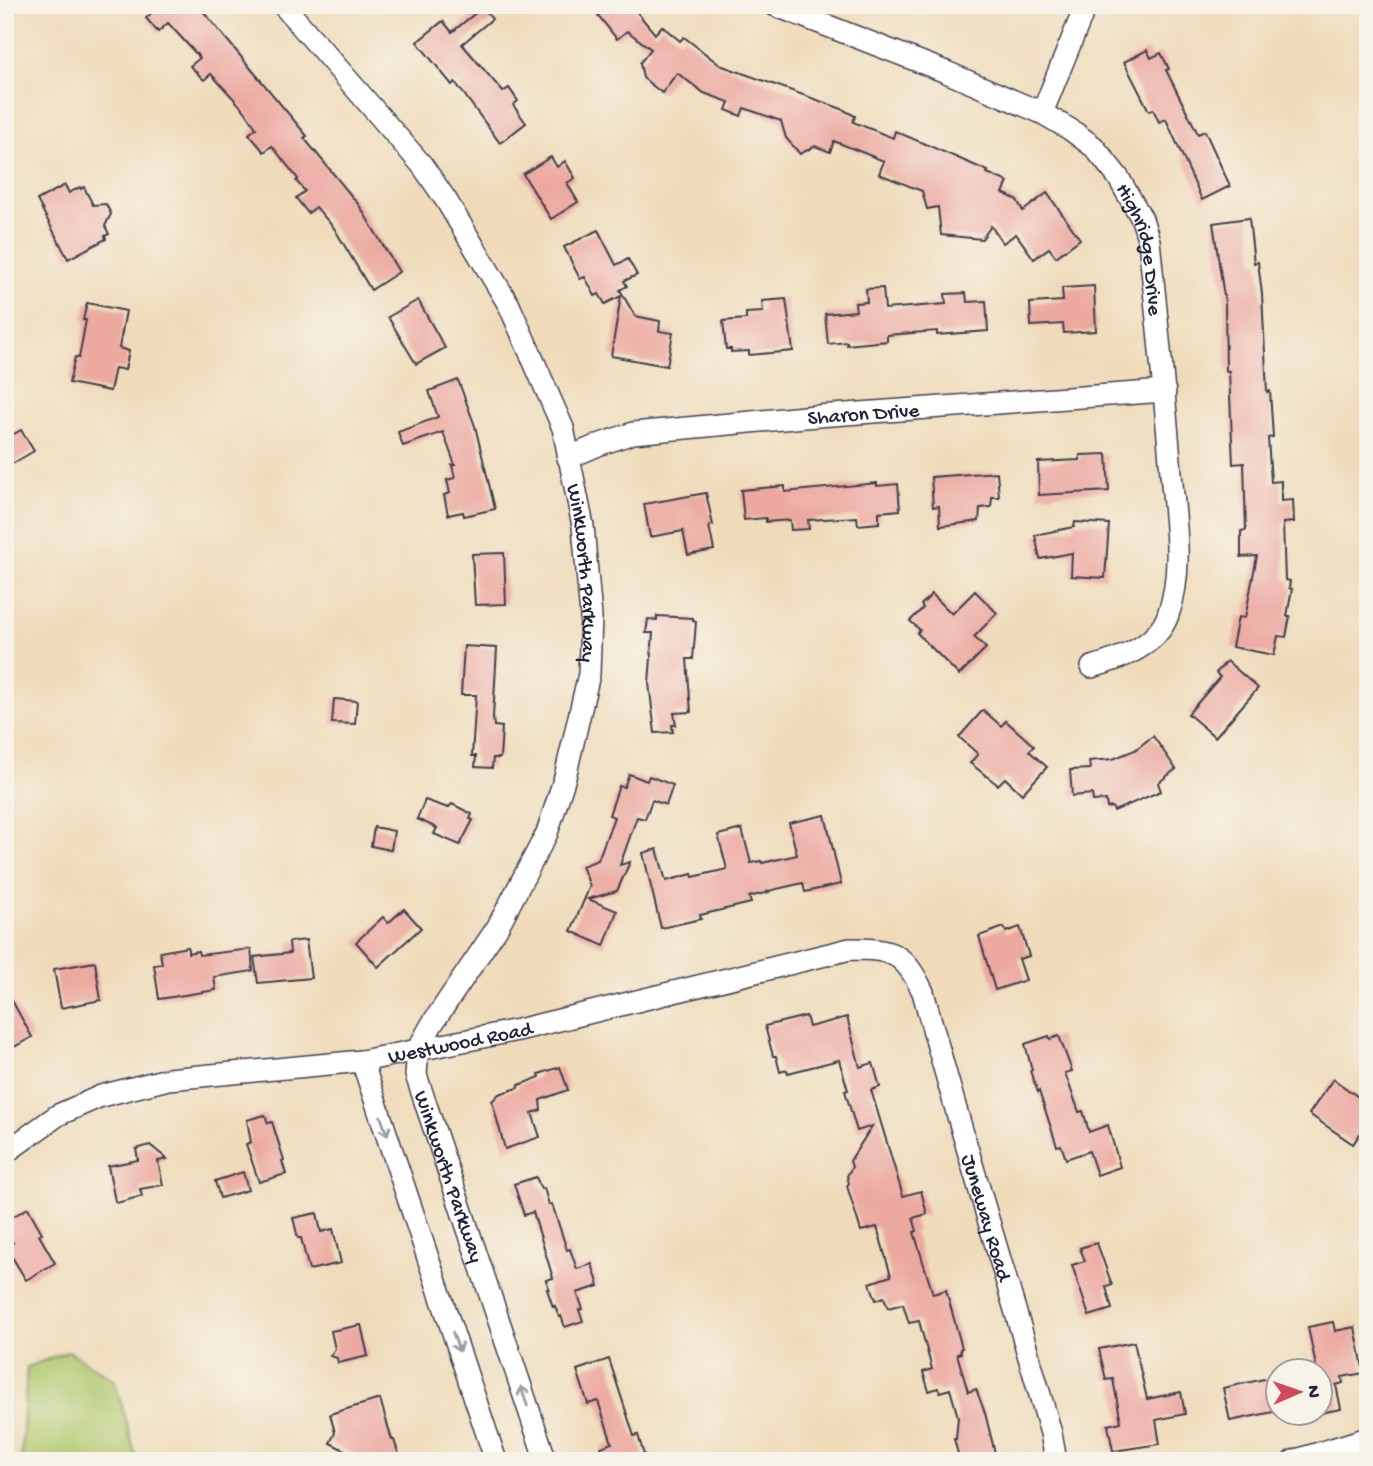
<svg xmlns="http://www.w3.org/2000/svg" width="1373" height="1466" font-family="'Gochi Hand',sans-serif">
  <rect width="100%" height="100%" fill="#f7f3e8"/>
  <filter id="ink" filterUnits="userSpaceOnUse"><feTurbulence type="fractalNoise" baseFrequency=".0143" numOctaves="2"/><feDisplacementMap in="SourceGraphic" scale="14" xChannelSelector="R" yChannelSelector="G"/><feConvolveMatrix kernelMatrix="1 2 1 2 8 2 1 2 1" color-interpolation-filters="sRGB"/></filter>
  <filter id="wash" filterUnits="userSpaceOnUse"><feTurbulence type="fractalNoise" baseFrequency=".00686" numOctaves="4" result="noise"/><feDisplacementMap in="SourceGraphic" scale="28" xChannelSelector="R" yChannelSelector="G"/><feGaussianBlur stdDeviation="1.57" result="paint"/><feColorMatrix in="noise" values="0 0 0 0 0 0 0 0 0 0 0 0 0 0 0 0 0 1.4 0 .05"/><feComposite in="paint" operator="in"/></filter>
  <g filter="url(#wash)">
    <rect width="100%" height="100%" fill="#efdbba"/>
    <!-- green -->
    <path fill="#afc76c" stroke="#687454" stroke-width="2" d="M69,1351L115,1381L137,1461H21L27,1367Z"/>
    <g id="blocks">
      <!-- building -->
      <g fill="#eca9a0">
        <path d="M151,5H198L307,136L304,138L359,205L399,272L371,290L334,228L316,207L308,213L296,198L305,191L296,181L298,179L272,146L264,152L249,134L256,128L245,111L211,74L204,80L190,66L200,58L168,23L158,32L146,18L155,10Z"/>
        <path d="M590,5H631L655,34L662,26L680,41L684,37L720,65L842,109L855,116L853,122L893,138L895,131L988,171L987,173L1008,182L1003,193L1017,200L1023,211L1047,193L1080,239L1056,257L1049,248L1034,259L1016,234L1003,243L991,226L982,239L941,235L938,207L927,209L922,191L879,174L884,161L834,141L830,152L815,146L800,154L786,138L781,121L744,108L741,116L726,110L729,102L704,93L677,73L662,93L643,78L640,63L651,49L627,31L617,39Z"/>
        <path d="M483,7L492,19L462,44L503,92L509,88L518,101L513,105L526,123L500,143L455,82L452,85L417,42L443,21L452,32Z"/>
        <path d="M1147,50L1151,58L1161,53L1169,69L1166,70L1198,134L1205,131L1230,186L1202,200L1166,119L1159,122L1153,109L1149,111L1124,62Z"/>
        <path d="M551,157L557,167L565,161L575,178L567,183L578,202L551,219L523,174Z"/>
        <path d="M65,185L69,193L80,187L81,189L84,187L93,205L106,204L111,214L105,226L109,234L105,236L106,239L68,259L37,200Z"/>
        <path d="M1249,218L1254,263L1258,262L1262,294L1267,392L1270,391L1273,437L1268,438L1271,482L1281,481V501L1293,500L1294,522L1283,523L1285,580L1290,581L1289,588L1292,589L1287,616H1290L1286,637L1278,636L1274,655L1232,647L1238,617L1245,618L1257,556L1241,557V531L1246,530L1244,463L1233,464L1229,371H1226L1225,303L1213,223Z"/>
        <path d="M598,230L616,265L628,259L637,275L624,281L627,286L620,290L635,316L660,321L659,331L673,333L667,366L611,356L621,296L605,304L599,294L595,296L585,277L580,279L564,247Z"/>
        <path d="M1094,286L1096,331L1064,333L1063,324L1031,326L1030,303L1063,301L1062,288Z"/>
        <path d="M883,288L885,309L946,304L945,294L966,293L967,302L986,301L988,331L937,335V331L887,335V341L847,345V342L828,344L825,314L856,311L855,303L867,302L866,289Z"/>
        <path d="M786,299L793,351L749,355V351L731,352V349H726L723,321L746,319V313L763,312L762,301Z"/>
        <path d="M418,300L445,348L416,364L388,317Z"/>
        <path d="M87,303L126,311L119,348L129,351L125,370L115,368L110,391L69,383L75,357L79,358L86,320H83Z"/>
        <path d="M458,380L475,426L495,509L464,516L463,512L448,515L444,495L450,493L447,480L455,478L452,465H455L443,432L403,446L398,432L438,417L429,391Z"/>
        <path d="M21,430L34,451L5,468V439Z"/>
        <path d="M1107,454L1109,491L1039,495L1038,462L1080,460V455Z"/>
        <path d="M997,472L999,497H992L991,507L980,508L979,521L940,526L939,506L933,507L931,477Z"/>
        <path d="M877,483V486L898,484L900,510L879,512V523L858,525L857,517L808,520L809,529L791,530L790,520L766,522V518L744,520L741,490L785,486V492Z"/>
        <path d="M706,493L713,525L709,526L714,550L688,555L683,531L650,537L644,504Z"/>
        <path d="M1075,522L1109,524L1105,578L1071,576L1072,553L1040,559L1035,535L1074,527Z"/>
        <path d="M504,553L506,604L475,605L472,554Z"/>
        <path d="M975,591L997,613L974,637L986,648L959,675L917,633L920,630L910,621L923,608L921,605L932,594L952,614Z"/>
        <path d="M657,616L693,618V621L696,622L693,659H687L691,712L674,713L676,725H672L673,732L655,733L649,683L653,633H646L648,619L657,620Z"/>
        <path d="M464,646L497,648L493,717L494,726L502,727L500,758H493L492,768L475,767L476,756H472L476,695H461Z"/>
        <path d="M1227,661L1258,688L1215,737L1188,714L1220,677L1216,673Z"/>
        <path d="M334,699L357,701L355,724L332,723Z"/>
        <path d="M983,710L1001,726L1006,721L1034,746L1029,751L1047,767L1022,794L1005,778L998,785L970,763L978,754L959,737Z"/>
        <path d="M1153,736L1176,769L1158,783L1161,791L1114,811L1112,807L1107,808L1106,800L1093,801L1092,794L1072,796L1070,770L1090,769L1089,761L1113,759L1135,750Z"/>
        <path d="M629,774L647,781L649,776L673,785L666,805L652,800L645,819L637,817L620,865L630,862L617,891L588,899L617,911L604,946L571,931L590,886L582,866L598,860L614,817L609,815L619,786L624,787Z"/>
        <path d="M425,800L448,808L452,804L472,814L470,819L473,820L460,845L434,834L437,828L417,819Z"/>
        <path d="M825,815L841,884L805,892L803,883L768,891L769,892L749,897L751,903L700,915L701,919L661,928L643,853L657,849L666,881L692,874L693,877L727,869L718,835L742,829L751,863L761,861L762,863L797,855L789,823Z"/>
        <path d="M374,827L394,831L391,850L371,846Z"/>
        <path d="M404,909L421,928L378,967L356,942L383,917L388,923Z"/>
        <path d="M1004,927L1006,932L1020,927L1029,956L1019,959L1026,980L995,990L979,936Z"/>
        <path d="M306,940L311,978L258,983L254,957L290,953L289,942Z"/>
        <path d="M188,947V953L198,951L199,955L251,949L253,971L214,977L216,990L159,999L154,965L162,964L160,952Z"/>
        <path d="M95,962L101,1000L61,1008L54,969Z"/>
        <path d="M5,988L32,1037L5,1052Z"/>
        <path d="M806,1016L809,1027L847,1017L860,1067L873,1063L880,1087L871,1090L903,1196L921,1191L927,1214L913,1218L917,1231L914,1232L924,1265L933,1294L946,1290L962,1348L960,1349L961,1353L957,1354L968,1392L976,1389L985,1413L997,1461H960L954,1439H956L958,1417L950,1389L940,1392L938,1388L929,1391L923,1372L932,1369L919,1321L909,1323L903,1304L888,1308L884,1297L876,1300L870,1283L891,1276L877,1227L861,1231L847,1186L849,1183L847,1176L852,1167L850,1161L872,1126L857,1131L845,1091L848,1090L839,1060L788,1073L787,1070L780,1072L776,1056H773L765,1026Z"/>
        <path d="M1049,1036L1050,1039L1059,1036L1072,1071L1065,1073L1079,1112L1083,1111L1089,1132L1108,1125L1120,1167L1097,1175L1089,1151L1066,1159L1061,1145L1057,1146L1039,1091L1038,1092L1030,1071L1032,1070L1025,1044Z"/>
        <path d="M560,1067L568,1090L540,1100L541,1110L532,1113L540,1137L505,1149L492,1101L499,1094L518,1088L519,1085L540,1077L539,1074Z"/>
        <path d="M1333,1079L1368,1104V1136L1360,1134L1353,1144L1309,1114Z"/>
        <path d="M265,1115L268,1123L272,1122L284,1160L282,1161L286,1174L259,1182L246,1144L251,1142L247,1120Z"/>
        <path d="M150,1145L167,1159L158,1161L163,1185L140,1189L142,1196L117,1203L115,1201L108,1166L138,1160L136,1149Z"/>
        <path d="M243,1172L248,1190L220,1198L215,1181Z"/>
        <path d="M536,1177L541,1189L544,1188L549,1205L552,1204L567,1250L570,1249L577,1269L592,1264L599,1286L577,1293L583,1309L579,1310L583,1321L565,1327L561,1316L559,1317L555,1306L553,1307L547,1289H549L546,1280L553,1278L533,1212L524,1215L514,1184Z"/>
        <path d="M28,1208L42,1233L39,1235L55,1263L26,1280L6,1247L13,1243L5,1229V1221Z"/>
        <path d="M317,1213L321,1232L333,1229L341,1263L309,1270L301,1238H298L293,1218Z"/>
        <path d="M1097,1243L1112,1285L1106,1287L1112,1309L1089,1316L1072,1265L1085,1261L1080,1248Z"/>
        <path d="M1333,1322L1335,1331L1355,1327L1364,1373L1342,1377L1343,1383L1336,1385L1341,1409L1320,1413V1371H1317L1308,1327Z"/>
        <path d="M361,1325L368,1356L338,1363L337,1358L330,1356L335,1349L331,1331Z"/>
        <path d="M1134,1342L1147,1399L1181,1392L1185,1414L1156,1420L1160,1444L1113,1451L1108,1425L1121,1422L1113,1379L1106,1380L1099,1349Z"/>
        <path d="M609,1359L634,1436L638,1435L644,1455H641L643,1461H606L601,1447L612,1443L598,1401L588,1404L577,1370Z"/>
        <path d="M1278,1376V1411L1230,1421L1223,1388Z"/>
        <path d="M380,1399L392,1440H394L401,1461H360L359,1457L330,1443L335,1433L330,1414Z"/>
      </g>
    </g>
  </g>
  <g filter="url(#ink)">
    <use href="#blocks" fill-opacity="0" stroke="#413e4e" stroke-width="2"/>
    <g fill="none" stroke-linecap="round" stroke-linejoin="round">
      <defs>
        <g id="street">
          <path id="s1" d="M283,5L422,165L446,200L509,305L563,428L583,526L591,617L589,674L565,777L547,833L497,928L432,1024L418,1049L416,1075L546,1461"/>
          <path id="s2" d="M774,5L946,72L1042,113L1071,130L1094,147L1118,177L1142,219L1149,241C1157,318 1165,396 1171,473C1175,519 1184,571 1168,615C1157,646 1120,659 1092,667"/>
          <path d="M1042,113L1086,5"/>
          <path id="s3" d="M568,458L598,445L633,433L804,417L1165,391"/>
          <path d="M362,1061L496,1461"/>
          <path id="s4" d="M5,1153L58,1115L101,1096L168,1079L362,1061L518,1030L850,949C892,949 904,952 923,992C963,1140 1009,1286 1051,1433L1056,1461"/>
          <path d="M1293,1461L1368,1438"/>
        </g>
      </defs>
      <!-- street casing -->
      <use href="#street" stroke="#413e4e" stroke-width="24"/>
      <!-- street -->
      <use href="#street" stroke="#fff" stroke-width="21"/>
    </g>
    <!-- one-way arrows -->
    <defs><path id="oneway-shaft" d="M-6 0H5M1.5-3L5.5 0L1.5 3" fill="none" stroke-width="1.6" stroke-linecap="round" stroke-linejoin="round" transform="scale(1.75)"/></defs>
    <g stroke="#9c9ca7">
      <use href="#oneway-shaft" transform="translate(384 1126) rotate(71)"/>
      <use href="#oneway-shaft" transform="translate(456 1342) rotate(71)"/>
      <use href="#oneway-shaft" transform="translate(524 1396) rotate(-109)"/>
    </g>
  </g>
  <g text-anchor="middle" stroke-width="7" stroke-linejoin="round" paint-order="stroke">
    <!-- street labels -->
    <g font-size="21" fill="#22223b" stroke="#f7f3e8">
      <text dy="7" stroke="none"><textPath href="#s2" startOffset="467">Highridge Drive</textPath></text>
      <text dy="7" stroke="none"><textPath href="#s3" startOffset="301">Sharon Drive</textPath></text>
      <text dy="7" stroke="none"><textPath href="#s1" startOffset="658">Winkworth Parkway</textPath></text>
      <text dy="7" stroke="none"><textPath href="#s4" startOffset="476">Westwood Road</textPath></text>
      <text dy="7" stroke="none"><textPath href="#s1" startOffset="1309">Winkworth Parkway</textPath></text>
      <text dy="7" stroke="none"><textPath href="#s4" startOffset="1204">Juneway Road</textPath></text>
    </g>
  </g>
  <!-- margin -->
  <rect width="1373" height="1466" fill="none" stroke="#f7f3e8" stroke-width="28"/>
  <!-- north arrow -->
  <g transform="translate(1299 1392) rotate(88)"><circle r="33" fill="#f7f3e8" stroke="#a29fa3" stroke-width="2"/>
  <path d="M0-5L12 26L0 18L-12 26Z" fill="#d1495b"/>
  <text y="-10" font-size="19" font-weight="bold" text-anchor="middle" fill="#22223b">N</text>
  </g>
</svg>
